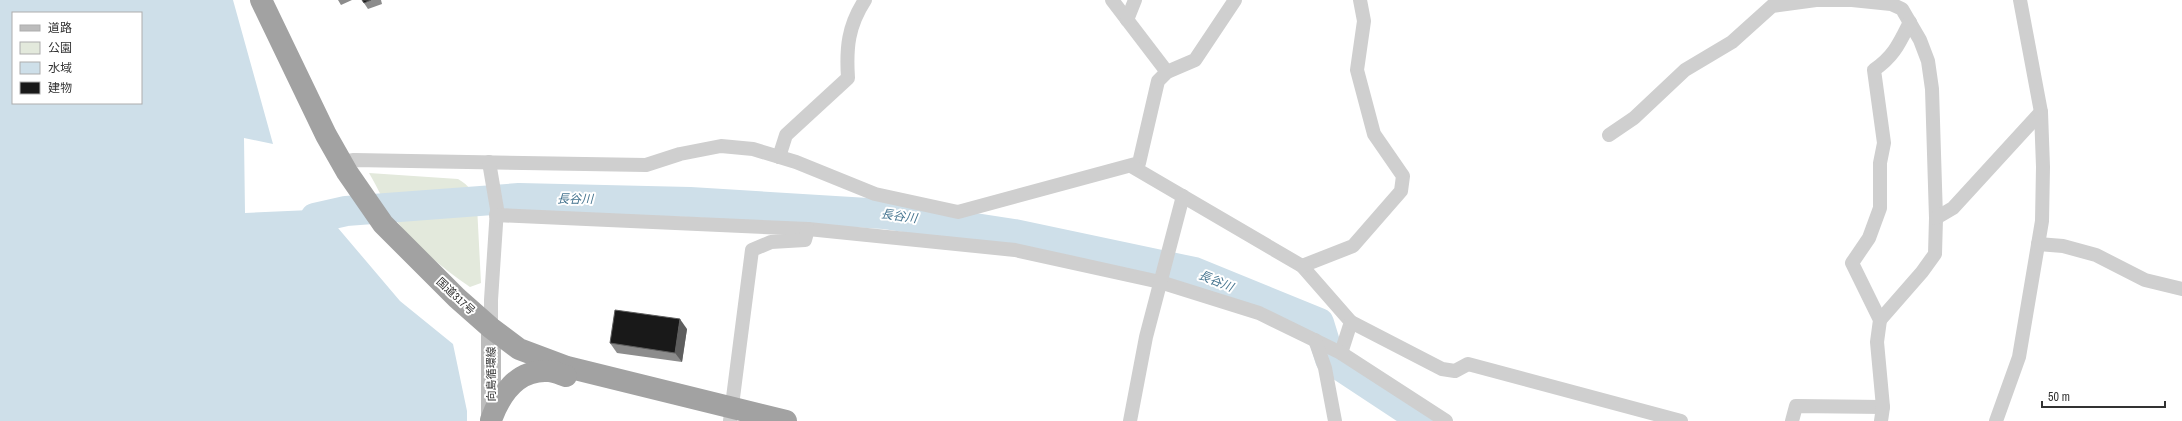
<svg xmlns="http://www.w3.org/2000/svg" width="2182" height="421" font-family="'Archivo Narrow','Noto Sans JP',sans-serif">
  <rect width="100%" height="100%" fill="#fff"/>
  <!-- green -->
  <path fill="#e3e9dc" d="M369,173L458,179C469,185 475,194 477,206L481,283L470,287C443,269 415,245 395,219C385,205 378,188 369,173Z"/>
  <!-- water -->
  <path fill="#cedfe9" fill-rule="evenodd" d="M0,0H233L273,144L244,138L245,213L333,209L338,228L400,301L453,344L467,411V421H0ZM13,13H141V103H13Z"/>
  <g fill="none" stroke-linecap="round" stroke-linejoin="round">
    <!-- river -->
    <path stroke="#cedfe9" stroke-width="30" d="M315,218L346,211L519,198L690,202L884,214L1014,234L1194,272L1319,323L1330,359L1424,421"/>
    <!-- minor -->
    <g stroke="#cfcfcf" stroke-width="14">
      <path d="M1112,0L1167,72"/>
      <path d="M1127,20L1135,0"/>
      <path d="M1609,135L1634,118L1685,70L1732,42L1772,6L1816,0H1852L1891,4L1902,9L1920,40L1928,61L1932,89L1936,218L1935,254L1922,272L1880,320"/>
      <path d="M779,157L786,135L848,78C846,48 848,26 865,0"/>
      <path d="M342,162L354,160L646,165L680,154L721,146L753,149L796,162L875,194L958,212L1139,163L1158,81L1167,72L1195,60L1235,0"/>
      <path d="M489,162L497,209L491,300V328"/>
      <path d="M1131,166L1302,266L1351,322L1341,353"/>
      <path d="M496,215L808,229L1015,250L1160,282L1259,313L1341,353L1446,421"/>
      <path d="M1936,218L1953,208L2041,112"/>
      <path d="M2038,244L2063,246L2096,255L2145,280L2182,289"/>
      <path d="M1302,266L1353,246L1401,191L1403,176L1374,134L1357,70L1364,21L1360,0"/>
      <path d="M1351,322L1442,369L1455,371L1468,364L1681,421"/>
      <path d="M1315,340L1325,368L1335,421"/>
      <path d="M730,421L752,250L771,242L805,240L808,229"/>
      <path d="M1130,421L1146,337L1183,196"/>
      <path d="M1792,421L1796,406L1883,407"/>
      <path d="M1881,421L1883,407L1877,342L1880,320L1852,263L1869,238L1880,208V163L1884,143L1874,70C1894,56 1899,44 1910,22"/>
      <path d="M1996,421L2019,357L2042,221L2043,167L2041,112L2020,0"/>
    </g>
    <!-- secondary -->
    <path stroke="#bcbcbc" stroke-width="20" d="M491,328V421"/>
    <!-- trunk -->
    <g stroke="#a2a2a2" stroke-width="22">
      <path d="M261,0L326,135L347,172L383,224L457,298L491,328L519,349L567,367L786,421"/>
      <path d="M491,420C500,395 517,369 548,371C554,371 560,374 566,376"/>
    </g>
  </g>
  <!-- wall -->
  <g fill="#8c8c8c">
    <path d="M338,0H352L341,5Z"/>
    <path d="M362,0H381L382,4L368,9Z"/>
    <path d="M687,329L682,362L617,353L610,343Z"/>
  </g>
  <!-- shaded-wall -->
  <path fill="#5e5e5e" d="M680,319L687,329L682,362L675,353Z"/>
  <!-- building -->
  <g fill="#191919" stroke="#5e5e5e">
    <path d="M362,0H371L364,3Z"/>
    <path d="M615,310L680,319L675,353L610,343Z"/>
  </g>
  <g text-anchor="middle" stroke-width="4" stroke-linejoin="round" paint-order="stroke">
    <!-- street labels -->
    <g font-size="11" fill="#323232" stroke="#fff">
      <text transform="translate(456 296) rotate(43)" y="4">国道317号</text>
      <text transform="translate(491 374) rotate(-90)" y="4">向島循環線</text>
    </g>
    <!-- water labels -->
    <g font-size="12" font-style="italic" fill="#45748f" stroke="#fff">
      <text transform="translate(575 199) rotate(1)" y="4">長谷川</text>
      <text transform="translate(899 216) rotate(8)" y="4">長谷川</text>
      <text transform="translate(1216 281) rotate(22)" y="4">長谷川</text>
    </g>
  </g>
  <!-- legend -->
  <rect x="12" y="12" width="130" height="92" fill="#ffffff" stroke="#adadad"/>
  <rect x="20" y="25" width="20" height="6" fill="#bcbcbc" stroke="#adadad"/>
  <text x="48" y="32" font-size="12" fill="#323232">道路</text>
  <rect x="20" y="42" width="20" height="12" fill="#e3e9dc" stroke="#adadad"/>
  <text x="48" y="52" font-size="12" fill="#323232">公園</text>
  <rect x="20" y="62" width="20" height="12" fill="#cedfe9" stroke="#adadad"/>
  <text x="48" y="72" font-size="12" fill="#323232">水域</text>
  <rect x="20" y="82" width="20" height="12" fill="#191919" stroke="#adadad"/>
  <text x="48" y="92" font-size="12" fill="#323232">建物</text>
  <!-- scale -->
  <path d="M2042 401v6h123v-6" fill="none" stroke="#323232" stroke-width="2"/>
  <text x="2048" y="401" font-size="12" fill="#323232" stroke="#ffffff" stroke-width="3" paint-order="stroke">50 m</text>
</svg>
